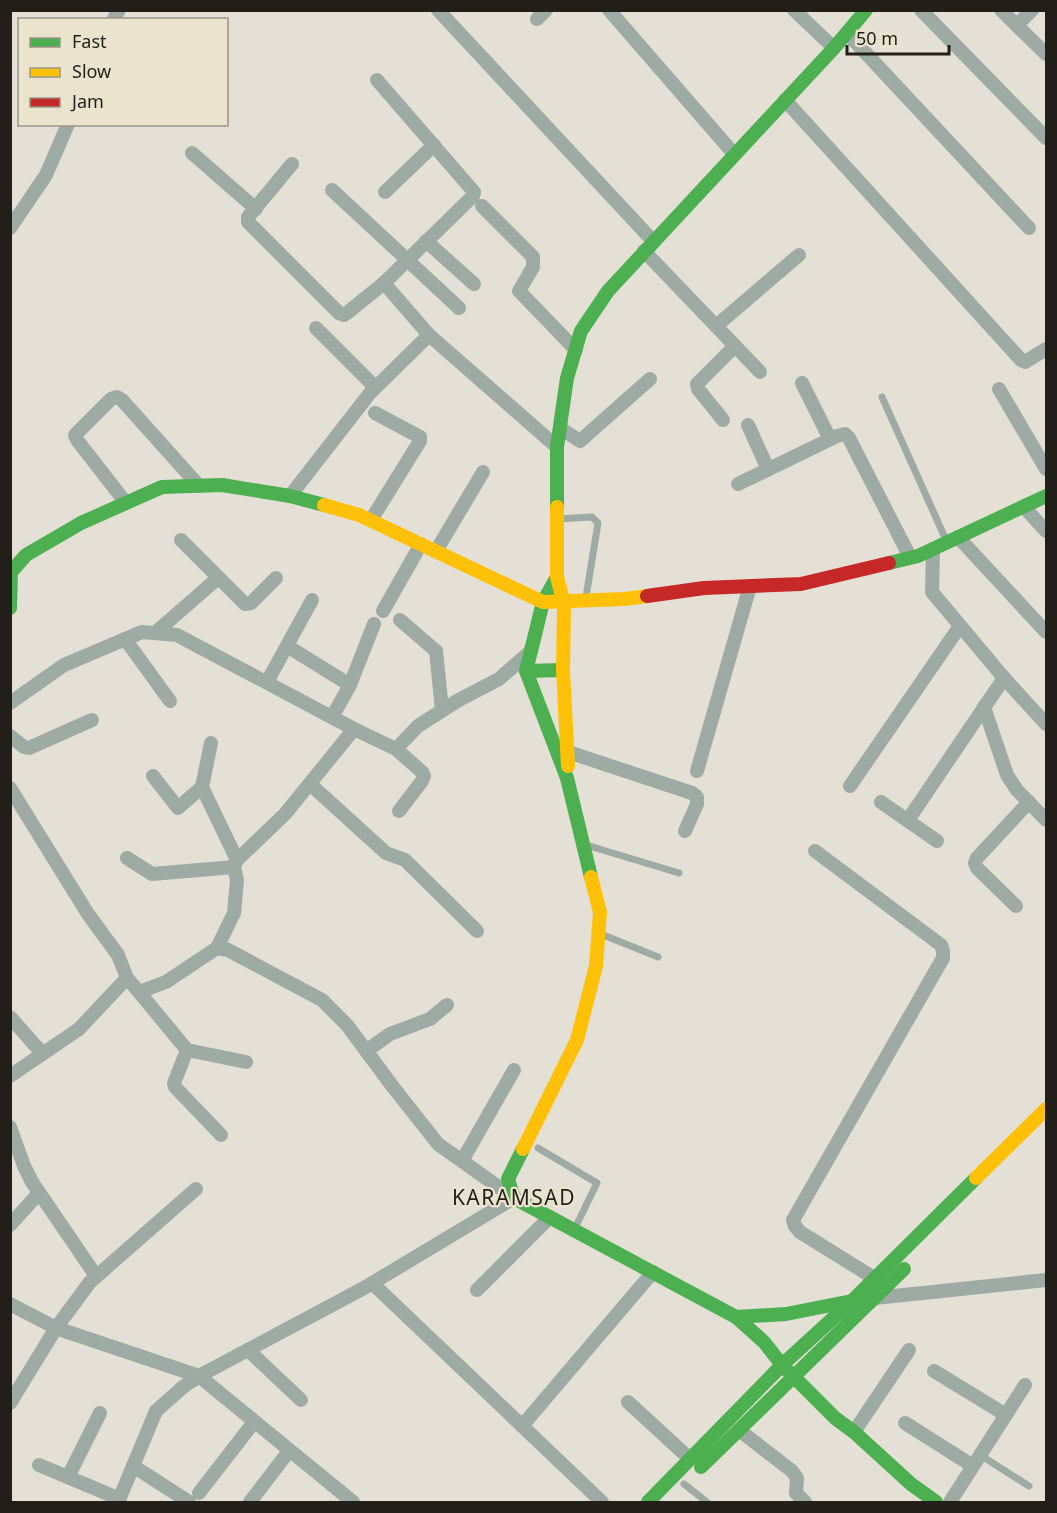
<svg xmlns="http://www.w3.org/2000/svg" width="1057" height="1513" font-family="'Noto Sans',sans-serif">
  <rect width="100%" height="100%" fill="#e4e0d5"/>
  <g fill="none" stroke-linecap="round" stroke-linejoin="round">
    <!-- lane -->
    <g stroke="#9eaaa4" stroke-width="7">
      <path d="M882,397L946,540"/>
      <path d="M558,519L592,517L598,523L586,597"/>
      <path d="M586,845L679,873"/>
      <path d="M601,934L658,957"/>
      <path d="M538,1148L597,1183L575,1228"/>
      <path d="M980,1455L1029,1486"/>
      <path d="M684,1484L707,1502"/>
    </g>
    <!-- street -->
    <g stroke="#9eaaa4" stroke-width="14">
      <path d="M438,10L653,241"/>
      <path d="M609,10L734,154"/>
      <path d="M794,10L834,48"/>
      <path d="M921,10L1046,138"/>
      <path d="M1001,10L1046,54"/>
      <path d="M537,19L546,10"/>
      <path d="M113,20L119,10"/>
      <path d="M1017,25L1032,10"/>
      <path d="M847,33L1029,228"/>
      <path d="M377,80L474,192L473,196L384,283L429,335L557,447"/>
      <path d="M785,100L1021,360L1025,362L1046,349"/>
      <path d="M192,153L256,209"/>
      <path d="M292,164L248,217V222L339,313L344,315L347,313L384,283"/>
      <path d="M332,190L459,308"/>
      <path d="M385,192L434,145"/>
      <path d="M482,206L533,257V267L519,291L576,350"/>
      <path d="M10,228L46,175L68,124"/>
      <path d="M426,241L474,284"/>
      <path d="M644,251L760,372"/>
      <path d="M716,326L799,255"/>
      <path d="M316,328L375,387"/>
      <path d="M802,383L830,439"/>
      <path d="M999,389L1046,469"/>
      <path d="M723,420L698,389L697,384L735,346"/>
      <path d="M748,425L768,469"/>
      <path d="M560,428L580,441L650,379"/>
      <path d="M738,484L837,436L845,434L849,438L910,557"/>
      <path d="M290,496L370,393L429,335"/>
      <path d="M126,503L77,440L75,435L111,399L117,397L122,400L199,486"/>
      <path d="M1024,507L1046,531"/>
      <path d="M371,520L420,441V437L375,413"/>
      <path d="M958,537L1046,632"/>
      <path d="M181,540L245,604L251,603L276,578"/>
      <path d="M933,549L932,592L1004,678L1046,724"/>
      <path d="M436,551L483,472"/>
      <path d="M383,611L421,544"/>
      <path d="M400,620L436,651L442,710"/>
      <path d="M155,633L218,578"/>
      <path d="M125,639L170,701"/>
      <path d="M287,646L350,685"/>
      <path d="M267,682L312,600"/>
      <path d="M10,703L64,665L142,632L177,635L354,729L396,749L418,726L457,701L499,679L531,651"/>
      <path d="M984,707L1007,775L1017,790L1046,820"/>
      <path d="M332,717L350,685L374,624"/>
      <path d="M10,736L24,747L29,748L92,720"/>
      <path d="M211,743L202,787L237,860"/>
      <path d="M396,749L422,772L424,776L422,781L399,811"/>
      <path d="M568,752L692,793L697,797V804L685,831"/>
      <path d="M697,771L750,586"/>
      <path d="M153,776L178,808L202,787"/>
      <path d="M310,784L386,853L405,860L477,931"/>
      <path d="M850,786L960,626"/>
      <path d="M10,788L88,914L118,955L127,978L139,992L166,982L217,948L228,950L322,1000L347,1025L393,1087L438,1144L514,1198L364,1288L199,1376L183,1387L156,1411L118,1502"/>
      <path d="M881,802L937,841"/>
      <path d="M908,820L1004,678"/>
      <path d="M815,851L941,945L943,951V958L793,1220L795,1226L800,1232L874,1278"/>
      <path d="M127,858L152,874L234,867"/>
      <path d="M1016,906L977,868L975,863L977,858L1029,802"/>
      <path d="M217,948L234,913L237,880L234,867L237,860L285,814L354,729"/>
      <path d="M139,992L187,1050L246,1062"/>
      <path d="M10,1017L42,1053"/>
      <path d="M187,1050L174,1083L175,1087L221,1135"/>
      <path d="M366,1051L390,1034L430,1019L447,1005"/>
      <path d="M10,1076L79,1029L127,978"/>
      <path d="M10,1127L24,1166L32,1182L96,1276"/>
      <path d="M462,1161L514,1070"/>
      <path d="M10,1225L39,1193"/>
      <path d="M372,1283L602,1502"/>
      <path d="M477,1290L550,1217"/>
      <path d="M875,1298L1046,1280"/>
      <path d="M10,1304L56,1328L199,1376L353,1502"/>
      <path d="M248,1350L301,1400"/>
      <path d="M934,1371L1006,1415"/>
      <path d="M628,1402L690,1459"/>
      <path d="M10,1403L56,1328L90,1282L196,1189"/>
      <path d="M905,1423L973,1466"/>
      <path d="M522,1426L653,1272"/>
      <path d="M739,1430L792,1471L797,1478L796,1493L805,1502"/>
      <path d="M854,1432L909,1350"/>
      <path d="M39,1465L120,1499"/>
      <path d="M133,1466L189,1502"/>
      <path d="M68,1477L100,1413"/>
      <path d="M199,1493L254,1422"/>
      <path d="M250,1502L289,1451"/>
      <path d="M950,1502L1025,1385"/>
    </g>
    <!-- fast -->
    <g stroke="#4caf50" stroke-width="14">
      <path d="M557,507V447L567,378L581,331L608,291L834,48L866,10"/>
      <path d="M889,563L918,556L1046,496"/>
      <path d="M557,577L543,602L526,671L567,778L591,877"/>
      <path d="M10,608L11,572L26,555L81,523L162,487L222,485L290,496L324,505"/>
      <path d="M526,671L563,670"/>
      <path d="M523,1149L508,1179L514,1198L736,1317L786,1314L852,1301"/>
      <path d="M736,1317L764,1342L782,1365L835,1418L854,1432L911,1484L936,1502"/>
      <path d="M701,1467L904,1269"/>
      <path d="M648,1502L782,1365L852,1301L976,1178"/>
    </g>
    <!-- slow -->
    <g stroke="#ffc107" stroke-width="14">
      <path d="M324,505L359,515L543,602L625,599L647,596"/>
      <path d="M557,507V577L564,603L563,670L568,766"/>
      <path d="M523,1149L577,1040L596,966L600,912L591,877"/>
      <path d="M976,1178L1046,1109"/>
    </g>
    <!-- jam -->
    <path stroke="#c62828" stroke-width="14" d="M647,596L704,588L801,584L889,563"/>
  </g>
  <g text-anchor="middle" stroke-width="4.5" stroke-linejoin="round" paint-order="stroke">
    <!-- quarter labels -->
    <g font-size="21" letter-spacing="1.5" fill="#211f17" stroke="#eae4cf">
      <text x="514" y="1205">KARAMSAD</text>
    </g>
  </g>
  <!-- border -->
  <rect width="1057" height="1513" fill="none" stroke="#211f17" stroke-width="24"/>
  <!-- legend -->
  <rect x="18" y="18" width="210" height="108" fill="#eae4cf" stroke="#9a9585" stroke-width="1.5"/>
  <rect x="30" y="38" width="30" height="9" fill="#4caf50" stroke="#9a9585" stroke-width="1.5"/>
  <text x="72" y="48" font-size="18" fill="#211f17">Fast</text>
  <rect x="30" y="68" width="30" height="9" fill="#ffc107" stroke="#9a9585" stroke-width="1.5"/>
  <text x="72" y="78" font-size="18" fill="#211f17">Slow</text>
  <rect x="30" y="98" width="30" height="9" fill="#c62828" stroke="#9a9585" stroke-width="1.5"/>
  <text x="72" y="108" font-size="18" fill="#211f17">Jam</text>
  <!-- scale -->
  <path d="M847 45v9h102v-9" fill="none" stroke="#211f17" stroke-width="3"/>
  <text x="856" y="45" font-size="18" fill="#211f17" stroke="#eae4cf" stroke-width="4.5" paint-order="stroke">50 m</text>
</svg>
